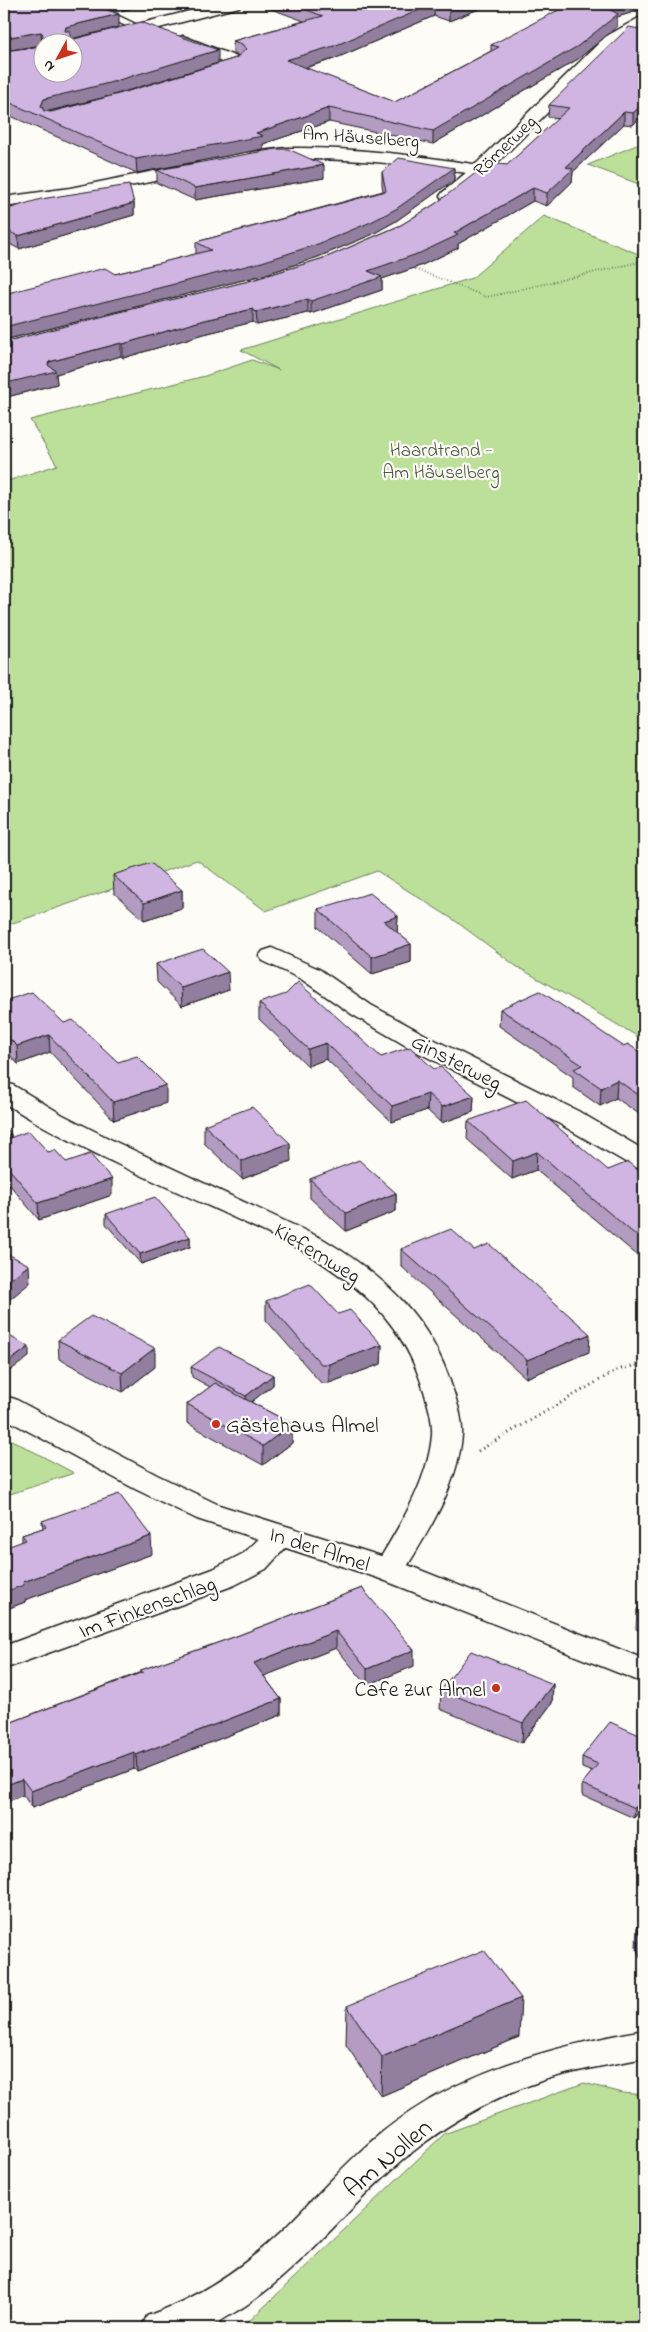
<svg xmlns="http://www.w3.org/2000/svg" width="648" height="2332" font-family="'Indie Flower',sans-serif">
  <rect width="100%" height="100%" fill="#fdfcf7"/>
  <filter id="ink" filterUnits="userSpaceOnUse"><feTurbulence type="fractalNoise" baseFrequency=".02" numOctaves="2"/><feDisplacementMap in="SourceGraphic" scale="10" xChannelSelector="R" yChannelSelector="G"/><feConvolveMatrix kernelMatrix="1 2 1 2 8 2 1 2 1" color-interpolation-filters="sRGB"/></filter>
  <g filter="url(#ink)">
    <!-- green -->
    <g fill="#bce09a" stroke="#6c7e5b">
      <path d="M644,142V186L588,165Z"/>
      <path d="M544,216L641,255L644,254V1040L516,966L454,920L377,871L266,911L197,860L4,926V482L57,465L30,420L205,376L252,360L279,370L241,350L472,278Z"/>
      <path d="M4,1436L74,1473L4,1496Z"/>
      <path d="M584,2083L623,2093L644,2095V2328H242L444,2134Z"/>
    </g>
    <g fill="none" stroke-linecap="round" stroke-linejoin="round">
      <defs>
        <path id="service" d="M81,4H94L146,29L141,32L137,31L82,6Z"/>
        <g id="minor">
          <path d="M183,36L242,59L244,62C237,72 212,80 200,77L198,74L200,71L224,63L177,44L175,41L177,38Z"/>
          <path d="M286,148C352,147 415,155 480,165L486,166L489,170L486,174L480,175C406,164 333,155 258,161L252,160L249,156L252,152Z"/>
          <path d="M194,163L200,164L203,168L200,172L70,198L4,207V197L70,188Z"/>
          <path d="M272,948L319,969L371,1005L433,1039L578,1111L644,1150V1169L634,1167L558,1123L415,1051L353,1015L301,979L263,961L259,956L263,951Z"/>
          <path d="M4,1083L13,1085L63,1115L116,1142L323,1239C384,1276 430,1317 452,1387C457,1402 463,1419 462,1435C458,1487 426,1535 400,1578L389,1581L378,1578L373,1570C397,1530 428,1483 432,1435C433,1420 428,1405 424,1391C403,1322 362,1287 303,1251C204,1200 98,1162 4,1103Z"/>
          <path d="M281,1525L292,1528L297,1535L266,1569L235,1585L4,1669V1646L213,1569L244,1553L270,1528Z"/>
          <path d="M644,2030V2058C610,2065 574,2070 541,2081C499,2095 459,2117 424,2143C359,2191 313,2260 245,2306C233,2313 219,2323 206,2328C192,2332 157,2328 141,2328L147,2316C200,2297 245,2267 286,2227C317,2196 346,2162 380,2134C457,2072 549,2047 644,2030Z"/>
        </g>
        <g id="tertiary">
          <path d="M217,4H242L239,7L72,51V42H67Z"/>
          <path d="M644,15V27L617,43L486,174L455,200H443L440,196L443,192L474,166L605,37Z"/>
          <path d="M4,1396L15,1399L157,1475L219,1505L400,1562L644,1659V1683L378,1578L197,1519L135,1489L4,1418Z"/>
        </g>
      </defs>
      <!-- service casing -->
      <use href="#service" stroke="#1c1c1c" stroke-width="3"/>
      <!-- minor casing -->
      <use href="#minor" stroke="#1c1c1c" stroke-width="3"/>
      <!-- tertiary casing -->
      <use href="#tertiary" stroke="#1c1c1c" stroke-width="3"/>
      <!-- path-far1 -->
      <path stroke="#1c1c1c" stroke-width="2" stroke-dasharray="0.5 2.5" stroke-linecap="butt" d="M410,267L487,297L644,261"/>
      <!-- path -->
      <path stroke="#1c1c1c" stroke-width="3" stroke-dasharray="1 4" stroke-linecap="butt" d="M478,1451L617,1370L644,1363"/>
      <!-- service -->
      <use href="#service" fill="#fdfcf7" fill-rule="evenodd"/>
      <!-- minor -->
      <use href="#minor" fill="#fdfcf7" fill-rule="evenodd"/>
      <!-- tertiary -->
      <use href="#tertiary" fill="#fdfcf7" fill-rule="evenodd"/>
    </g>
    <!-- wall -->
    <g fill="#b39bc2" stroke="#1c1c1c" fill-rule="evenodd">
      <path d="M4,4H148L116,12L100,5V7L119,27L70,39L218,63L115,94L236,58L239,56L233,53V41L304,21L258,4H491L449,21L434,16L334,59L305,68L395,102L491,51V45L644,4V9L617,17V27L578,59L433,144L329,122L263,144V149L137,173L4,113V51L42,46V45L4,51ZM96,99L51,112L49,111Z"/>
      <path d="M644,30L633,125L624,124L573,172L572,182L547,206L533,201L458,244V248L420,266L382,279V290L311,314L308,313L257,325L253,322L204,334L123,358L121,356L56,374L57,384L7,397L4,394V342L249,281L327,257L401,225L435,204L480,172L507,165L558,119L548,117L549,105Z"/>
      <path d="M454,168V180L396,221L371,235L318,257L263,275L4,340V294L115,274L196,254V242L383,191L382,184V172Z"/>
      <path d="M157,170L324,178L195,200L157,183Z"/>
      <path d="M134,203V215L19,249L4,241V210Z"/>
      <path d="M113,875L182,890V908L144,920L114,893Z"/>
      <path d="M318,909L398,916L397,932L411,944V962L372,974L318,927Z"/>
      <path d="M156,964L229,990L182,1006L157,982Z"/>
      <path d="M4,1001L64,1023L118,1062L166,1103L114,1120L50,1052L18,1064L4,1049Z"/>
      <path d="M259,1003L381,1057L434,1069L474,1096L473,1112L441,1123L427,1110L392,1122L326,1059L308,1066L259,1019Z"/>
      <path d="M500,1009L623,1046L644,1055V1115L642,1116L616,1098L600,1106L573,1087V1077L499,1026Z"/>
      <path d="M468,1121L608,1170L644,1175V1261L536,1170L512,1179L467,1139Z"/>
      <path d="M204,1125L291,1161L242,1179L204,1143Z"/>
      <path d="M4,1126L11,1137L48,1152L66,1162L112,1195L39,1220L4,1178Z"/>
      <path d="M310,1179L396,1193V1211L346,1231L310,1198Z"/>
      <path d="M106,1214L190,1237V1247L141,1264L106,1224Z"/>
      <path d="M401,1249L474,1250L589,1352L526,1378L401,1266Z"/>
      <path d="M266,1301L382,1345L381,1364L329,1383H321L266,1320Z"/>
      <path d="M58,1340L155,1367L123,1392L59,1359Z"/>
      <path d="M191,1367L273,1375V1385L251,1402L292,1424V1443L263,1465L187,1423V1404L210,1387L192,1377Z"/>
      <path d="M42,1521L152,1554L25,1600V1602L4,1610L22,1541V1535L43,1528Z"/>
      <path d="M362,1588L414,1666L367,1685L336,1648L264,1676L281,1699V1715L137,1771L134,1769L32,1808L23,1795L4,1803V1725L141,1672V1670L234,1637Z"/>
      <path d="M644,1600V1632L636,1629L637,1610Z"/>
      <path d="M553,1684L552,1703L522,1743L440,1709L441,1690Z"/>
      <path d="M644,1737L634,1818L582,1795V1784L592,1772L582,1768V1757Z"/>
      <path d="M644,1926V1966L636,1947L637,1927Z"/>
      <path d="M347,2006L519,2037L381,2096L346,2045Z"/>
    </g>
    <!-- shaded-wall -->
    <g fill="#927e9e" stroke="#1c1c1c">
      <path d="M115,4H148L116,12Z"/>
      <path d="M435,4L434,16L334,59L286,73V60Z"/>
      <path d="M460,4H491L449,21V8Z"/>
      <path d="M621,4H644V9L617,17V27L578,59L433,144V131L607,8Z"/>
      <path d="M119,14V27L67,40L65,31L66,27Z"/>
      <path d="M41,32L42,45L4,51V38Z"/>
      <path d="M218,50V63L110,96L45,112L41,106L44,99Z"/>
      <path d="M644,103V114L633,125V113Z"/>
      <path d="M329,108V122L263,144V149L137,173L136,159L256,133Z"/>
      <path d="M624,112V124L573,172L572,182L547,206V193L566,167Z"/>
      <path d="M324,165V178L195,200V188Z"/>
      <path d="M454,168V180L396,221L371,235L318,257L263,275L4,340V327Z"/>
      <path d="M533,188V201L458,244V248L420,266L382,279V290L311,314V301L368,271L454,233Z"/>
      <path d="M134,203V215L19,249L18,236Z"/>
      <path d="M308,299V313L257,325L256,312Z"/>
      <path d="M253,309V322L204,334L123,358V344L204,320Z"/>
      <path d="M121,343V356L56,374L57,384L7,397V383L48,365L49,362Z"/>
      <path d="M182,890V908L144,920V903Z"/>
      <path d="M398,916L397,934L384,921Z"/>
      <path d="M411,944V962L372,974V957Z"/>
      <path d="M228,972L229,990L182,1006L181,988Z"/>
      <path d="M49,1035L50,1052L18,1064L17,1046Z"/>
      <path d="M326,1043V1059L308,1066V1049Z"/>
      <path d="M617,1080L616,1098L600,1106L601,1088Z"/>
      <path d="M166,1085V1103L114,1120L113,1102Z"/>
      <path d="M428,1094L427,1110L392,1122V1106Z"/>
      <path d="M474,1096L473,1112L441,1123L442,1107Z"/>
      <path d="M644,1097V1115L642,1116L643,1098Z"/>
      <path d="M11,1134L12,1152L4,1154V1137Z"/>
      <path d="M290,1143L291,1161L242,1179V1161Z"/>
      <path d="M537,1152L536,1170L512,1179L513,1161Z"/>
      <path d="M112,1179V1195L39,1220L38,1203Z"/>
      <path d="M396,1193V1211L346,1231V1213Z"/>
      <path d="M190,1237V1247L141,1264L140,1254Z"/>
      <path d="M29,1265L30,1283L4,1304V1284Z"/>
      <path d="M590,1334L589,1352L526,1378L527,1360Z"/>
      <path d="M382,1345L381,1364L329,1383V1364Z"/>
      <path d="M29,1347V1357L4,1375V1365Z"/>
      <path d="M155,1348V1367L123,1392L122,1373Z"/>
      <path d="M273,1375V1385L246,1406V1396Z"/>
      <path d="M292,1424V1443L263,1465V1446Z"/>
      <path d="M151,1536L152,1554L25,1600V1602L4,1610V1592L23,1582Z"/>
      <path d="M336,1631V1648L254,1680V1663Z"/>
      <path d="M414,1650V1666L367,1685V1669Z"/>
      <path d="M553,1684L552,1703L522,1743L523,1723Z"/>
      <path d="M281,1699V1715L137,1771L136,1755Z"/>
      <path d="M134,1752V1769L32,1808L31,1791Z"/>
      <path d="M22,1779L23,1795L4,1803V1786Z"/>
      <path d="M644,1796V1805L634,1818L635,1808Z"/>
      <path d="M521,1998L519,2037L381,2096L382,2057Z"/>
    </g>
    <!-- building -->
    <g fill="#d0b4e2" stroke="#1c1c1c" fill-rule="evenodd">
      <path d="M4,4H99L93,5L119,14L66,27L65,31H70V40L141,22L218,50L109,83L44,99L41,106L44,111L51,112L122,93L236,58L246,49L242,44L233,41L323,16L291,4H341L345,5L349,4H434L334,46L286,60L395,102L499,47L491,45L570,4H621L607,8L618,14L578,46L433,131L329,108L256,133L263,136L136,159L4,100V51L42,46L43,34L41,32L4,38ZM42,42H72V72H42Z"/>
      <path d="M435,4H460L449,8Z"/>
      <path d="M629,27L644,30V103L633,113L624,112L566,167L573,169L547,193L533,188L454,233L458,235L420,253L368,271L382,277L311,301L308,299L256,312L253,309L204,320L123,344L121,343L49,362L48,365L56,371L7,383L4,381V342L116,313L249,281L327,257L401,225L435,204L477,172H480L490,163L507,165L569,108L549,105Z"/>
      <path d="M276,149H288L324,165L195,188L157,170Z"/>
      <path d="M399,158L454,168L396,209L371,222L318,244L262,262L4,327V294L105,268L115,274L211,250L196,242L386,191L382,172Z"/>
      <path d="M129,185L134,203L18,236L4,229V210L41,199Z"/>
      <path d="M151,863L182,890L144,903L113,875Z"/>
      <path d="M370,893L398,916L384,921L411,944L372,957L318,909Z"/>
      <path d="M203,949L228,972L181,988L156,964Z"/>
      <path d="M298,982L381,1057L410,1047L434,1069L441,1067L474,1096L442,1107L428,1094L392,1106L326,1043L308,1049L259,1003L286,994Z"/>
      <path d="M540,991L623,1046L628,1044L644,1055V1097L643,1098L617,1080L601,1088L574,1069L582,1065L500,1009Z"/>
      <path d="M32,992L64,1023L73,1020L118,1062L137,1056L166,1085L113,1102L49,1035L17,1046L4,1033V1001Z"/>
      <path d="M526,1100L608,1170L628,1162L644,1175V1242L537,1152L513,1161L468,1121Z"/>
      <path d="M252,1107L290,1143L242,1161L204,1125Z"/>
      <path d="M4,1126L11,1134L4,1137Z"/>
      <path d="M29,1131L48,1152L55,1150L66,1162L90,1154L112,1179L38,1203L4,1163V1140Z"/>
      <path d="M359,1160L396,1193L346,1213L310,1179Z"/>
      <path d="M155,1197L190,1237L140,1254L106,1214Z"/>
      <path d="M451,1229L474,1250L489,1244L590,1334L527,1360L401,1249Z"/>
      <path d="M4,1252L29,1265L4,1284Z"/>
      <path d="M310,1284L338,1314L350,1310L382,1345L329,1364H321L266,1301Z"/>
      <path d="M91,1316L155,1348L122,1373L58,1340Z"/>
      <path d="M4,1333L29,1347L4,1365Z"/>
      <path d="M219,1347L273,1375L246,1396L191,1367Z"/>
      <path d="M215,1383L292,1424L263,1446L187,1404Z"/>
      <path d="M119,1494L151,1536L23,1582L24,1585L4,1592V1548L26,1540L22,1535L46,1527L42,1521Z"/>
      <path d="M362,1588L414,1650L367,1669L336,1631L254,1663L281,1699L136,1755L134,1752L31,1791L22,1779L4,1786V1725L143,1672L141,1670L234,1637Z"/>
      <path d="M644,1600V1612L637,1610Z"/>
      <path d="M471,1651L553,1684L523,1723L441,1690Z"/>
      <path d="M610,1722L644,1737V1796L635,1808L582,1784L598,1764L582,1757Z"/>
      <path d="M644,1926V1943L637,1927Z"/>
      <path d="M484,1950L521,1998L382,2057L347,2006Z"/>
    </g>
  </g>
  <!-- markers -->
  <g fill="#c8321e" stroke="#fdfcf7" stroke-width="2">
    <circle cx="216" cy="1424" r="5"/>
    <circle cx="496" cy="1688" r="5"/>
  </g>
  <g text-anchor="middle" stroke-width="4.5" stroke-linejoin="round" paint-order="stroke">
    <!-- far-street labels -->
    <g font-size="19" fill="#1c1c1c" stroke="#fdfcf7">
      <text transform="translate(361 136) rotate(4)" y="7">Am Häuselberg</text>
      <text transform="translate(504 145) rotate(-44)" y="7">Römerweg</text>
    </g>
    <!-- far-park labels -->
    <g font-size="19" fill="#4c5742" stroke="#fdfcf7">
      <text x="441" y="456">Haardtrand -<tspan x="441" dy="22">Am Häuselberg</tspan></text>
    </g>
    <!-- street labels -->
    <g font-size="22" fill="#1c1c1c" stroke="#fdfcf7">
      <text transform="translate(457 1061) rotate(27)" y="8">Ginsterweg</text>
      <text transform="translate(318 1252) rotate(31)" y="8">Kiefernweg</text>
      <text transform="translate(320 1548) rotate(18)" y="8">In der Almel</text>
      <text transform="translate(147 1606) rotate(-20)" y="8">Im Finkenschlag</text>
    </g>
    <!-- poi labels -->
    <g font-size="22" fill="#1c1c1c" stroke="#fdfcf7" text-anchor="start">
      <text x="226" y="1432">Gästehaus Almel</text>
      <text x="486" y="1696" text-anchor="end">Cafe zur Almel</text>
    </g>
    <!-- near-street labels -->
    <g font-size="26" fill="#1c1c1c" stroke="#fdfcf7">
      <text transform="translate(387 2157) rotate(-40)" y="9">Am Nollen</text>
    </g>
  </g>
  <!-- margin -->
  <rect width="648" height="2332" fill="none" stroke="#fdfcf7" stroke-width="20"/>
  <rect x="10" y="10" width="628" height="2312" fill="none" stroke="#1c1c1c" stroke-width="2" filter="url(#ink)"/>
  <!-- north arrow -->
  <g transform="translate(58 58) rotate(230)"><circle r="24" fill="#fdfcf7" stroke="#a3a29f"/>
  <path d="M0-4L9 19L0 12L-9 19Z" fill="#c8321e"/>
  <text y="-8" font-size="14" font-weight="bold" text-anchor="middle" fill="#1c1c1c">N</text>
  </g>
</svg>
